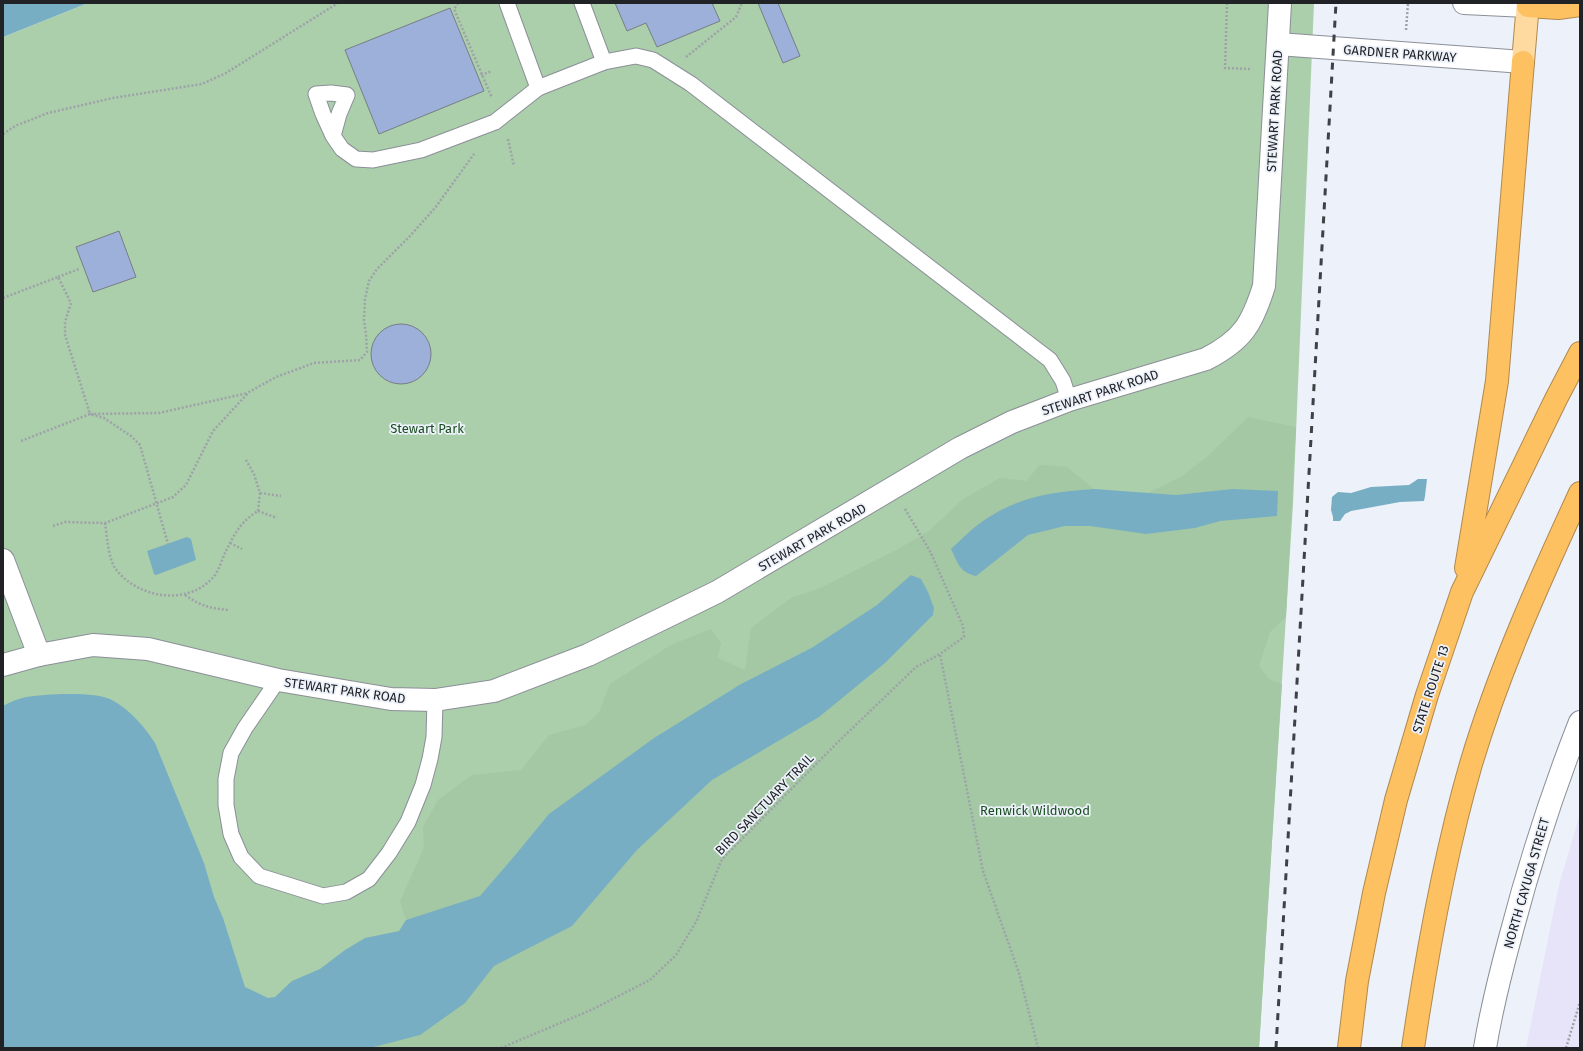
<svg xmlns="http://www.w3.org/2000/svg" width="1583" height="1051" font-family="'Fira Sans',sans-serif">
  <rect width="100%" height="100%" fill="#ecf1fa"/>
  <!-- education -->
  <path fill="#e7e3f9" d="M1580,814V1048H1526L1559,885Z"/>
  <!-- green -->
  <path fill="#abceab" d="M88,3H1314L1293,504L1259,1048H3V37Z"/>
  <!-- forest -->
  <path fill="#a3c8a3" d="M1248,417L1296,427L1286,617L1270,632L1259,666L1269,679L1282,684L1259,1048H370L420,1034L467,1000L494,966L572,926L637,850L712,780L819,717L934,608L928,593L921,579L911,575L877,605L816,645L741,684L654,738L547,817L480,896L406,920L400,901L424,848L423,827L438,800L472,775L521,770L549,735L586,725L599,712L610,684L671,645L711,629L721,643L718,658L745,670L751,628L791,598L820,588L898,549L929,531L963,499L1000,478L1027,481L1039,465L1067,467L1094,489L1055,492L976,576L1028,535L1065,526H1090L1146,534L1195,528L1220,521L1277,516L1232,489L1176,495L1148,493L1182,476L1207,457Z"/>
  <!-- water -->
  <g fill="#77aec3">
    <path d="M3,3H88L3,37Z"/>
    <path d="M1418,479H1427L1425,496L1424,501L1400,502L1351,511L1345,514L1340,521H1333V517L1331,510L1332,497L1338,492L1351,493L1371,487L1409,485Z"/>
    <path d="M1094,489L1176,495L1232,489L1278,491L1277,516L1220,521L1195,528L1146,534L1090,526H1065L1028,535L976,576C959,572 958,563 951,549C961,540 971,529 983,521C1019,496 1052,492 1094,489Z"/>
    <path d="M187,537L191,539L196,560L156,575L154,574L147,551Z"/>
    <path d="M911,575L921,579L928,592L934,608L933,615L885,663L819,717L712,780L637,850L572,926L494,966L465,1003L420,1035L370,1048H3V706C10,702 17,699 26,697C44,694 96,691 112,700C130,710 144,726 155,743L204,863L214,897L223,918L245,987L268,998L275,997L292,981L320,969L345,950L365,938L399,931L406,920L480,896L516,854L549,814L654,738L741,684L813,647L877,605Z"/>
  </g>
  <!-- building -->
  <g fill="#9cb0da" stroke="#787d85">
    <path d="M615,3H712L720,21L657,47L646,23L627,31Z"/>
    <path d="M758,3H778L800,56L783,63Z"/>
    <path d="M450,8L484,91L379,134L345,50Z"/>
    <path d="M119,231L136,277L93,292L76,247Z"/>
    <circle cx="401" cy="354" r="30"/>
  </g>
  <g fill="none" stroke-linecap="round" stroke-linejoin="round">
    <defs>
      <g id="service">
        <path d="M507,3L538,88"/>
        <path d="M582,3L604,62"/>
        <path d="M333,136L323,114L316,94L331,93L347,95L339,114L333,136L342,149L356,159L373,160L421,150L495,122L538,88L604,62L636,56L653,60L691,84L1050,360L1063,381L1069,400"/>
        <path d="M278,680L245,728L231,753L226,779V805L231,834L241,857L259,876L323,896L346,892L369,879L389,853L408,822L423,785L430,759L434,737L435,700"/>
      </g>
      <g id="minor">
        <path d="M1464,3L1528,6"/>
        <path d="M1278,44L1523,62"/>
        <path d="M3,560L39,655L3,665"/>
        <path d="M39,655L93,645L148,649L278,680L391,699L435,700L494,691L588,655L717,592L960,448L1012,422L1069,400L1206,359C1243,340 1252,324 1264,286L1280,3"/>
      </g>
      <path id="tertiary" d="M1485,1048C1491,1011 1500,975 1510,938C1529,865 1552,793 1580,722"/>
      <path id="primary" d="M1523,62L1528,3"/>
      <g id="motorway">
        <path d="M1528,6L1558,8L1580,5"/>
        <path d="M1466,568L1497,381L1523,62"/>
        <path d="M1349,1048L1357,981L1374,893L1396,800L1427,695L1462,592L1556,399L1580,353"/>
        <path d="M1413,1048C1427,953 1444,857 1471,764C1499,670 1539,582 1580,493"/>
      </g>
    </defs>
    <!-- service casing -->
    <use href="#service" stroke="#8b8f98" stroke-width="17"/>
    <!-- minor casing -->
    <use href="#minor" stroke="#8b8f98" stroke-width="24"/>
    <!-- tertiary casing -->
    <use href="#tertiary" stroke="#8b8f98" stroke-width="24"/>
    <!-- primary casing -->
    <use href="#primary" stroke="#b0894d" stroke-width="24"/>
    <!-- motorway casing -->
    <use href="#motorway" stroke="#b0894d" stroke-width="24"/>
    <!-- path -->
    <g stroke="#9ea2a8" stroke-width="2.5" stroke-dasharray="2 2" stroke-linecap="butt">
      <path d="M458,3L454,9L492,98"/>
      <path d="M1227,3L1225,68L1251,69"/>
      <path d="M1406,30L1408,3"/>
      <path d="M686,57L736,17L742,3"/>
      <path d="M481,75L492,71"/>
      <path d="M3,134L15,126L48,113L113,98L202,84L226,73L338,3"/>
      <path d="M508,139L514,166"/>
      <path d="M58,277L79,269"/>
      <path d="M3,298L58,277L71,303L65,322V335L90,414L159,413L248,393"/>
      <path d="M21,441L90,414L104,418L131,436L140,445L168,544"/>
      <path d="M260,493L281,496"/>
      <path d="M905,509L931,553L963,626L964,637L940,654"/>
      <path d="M258,511L277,518"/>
      <path d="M105,523C107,536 108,557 115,568C137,599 190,607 215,575C219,569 222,560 225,553C230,543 236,530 244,522C248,518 253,514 258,511L260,493L254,474L246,460"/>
      <path d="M53,526L65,522L105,523L173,497L186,485L213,431L249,392L276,377L314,363L360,360L367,352L366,334L364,320L365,299L369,281L377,269L409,237L435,208L474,154"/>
      <path d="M230,543L242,549"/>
      <path d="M185,595C201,606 209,608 228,610"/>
      <path d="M501,1048L591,1010L650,980L676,955L696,922L722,859L837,743L916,667L940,654L983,871L1019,973L1038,1048"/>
      <path d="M1566,1048L1580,1002"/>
    </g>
    <!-- service -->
    <use href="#service" stroke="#fff" stroke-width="15"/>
    <!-- minor -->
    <use href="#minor" stroke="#fff" stroke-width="22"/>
    <!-- tertiary -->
    <use href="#tertiary" stroke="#fff" stroke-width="22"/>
    <!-- primary -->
    <use href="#primary" stroke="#fedaa1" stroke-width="22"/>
    <!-- motorway -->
    <use href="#motorway" stroke="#fdc162" stroke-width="22"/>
    <!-- rail -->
    <path stroke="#3e4145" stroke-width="3" stroke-dasharray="7 7" stroke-linecap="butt" d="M1276,1048L1336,3"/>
  </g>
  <g text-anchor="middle" stroke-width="3.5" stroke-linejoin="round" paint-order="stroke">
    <!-- street labels -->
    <g font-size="13" fill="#202225" stroke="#ecf1fa">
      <text transform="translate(1400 53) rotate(4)" y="5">GARDNER PARKWAY</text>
      <text transform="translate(1274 111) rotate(-87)" y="5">STEWART PARK ROAD</text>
      <text transform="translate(1100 392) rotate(-18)" y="5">STEWART PARK ROAD</text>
      <text transform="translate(812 537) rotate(-30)" y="5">STEWART PARK ROAD</text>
      <text transform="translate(1430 689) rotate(-72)" y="5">STATE ROUTE 13</text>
      <text transform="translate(345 690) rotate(8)" y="5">STEWART PARK ROAD</text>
      <text transform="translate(764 804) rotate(-46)" y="5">BIRD SANCTUARY TRAIL</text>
      <text transform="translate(1526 883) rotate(-74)" y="5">NORTH CAYUGA STREET</text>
    </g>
    <!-- park labels -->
    <g font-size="13" fill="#174d1d" stroke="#ecf1fa">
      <text x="427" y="433">Stewart Park</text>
      <text x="1035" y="815">Renwick Wildwood</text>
    </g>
  </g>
  <!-- border -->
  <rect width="1583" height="1051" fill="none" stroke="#202225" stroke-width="8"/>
</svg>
